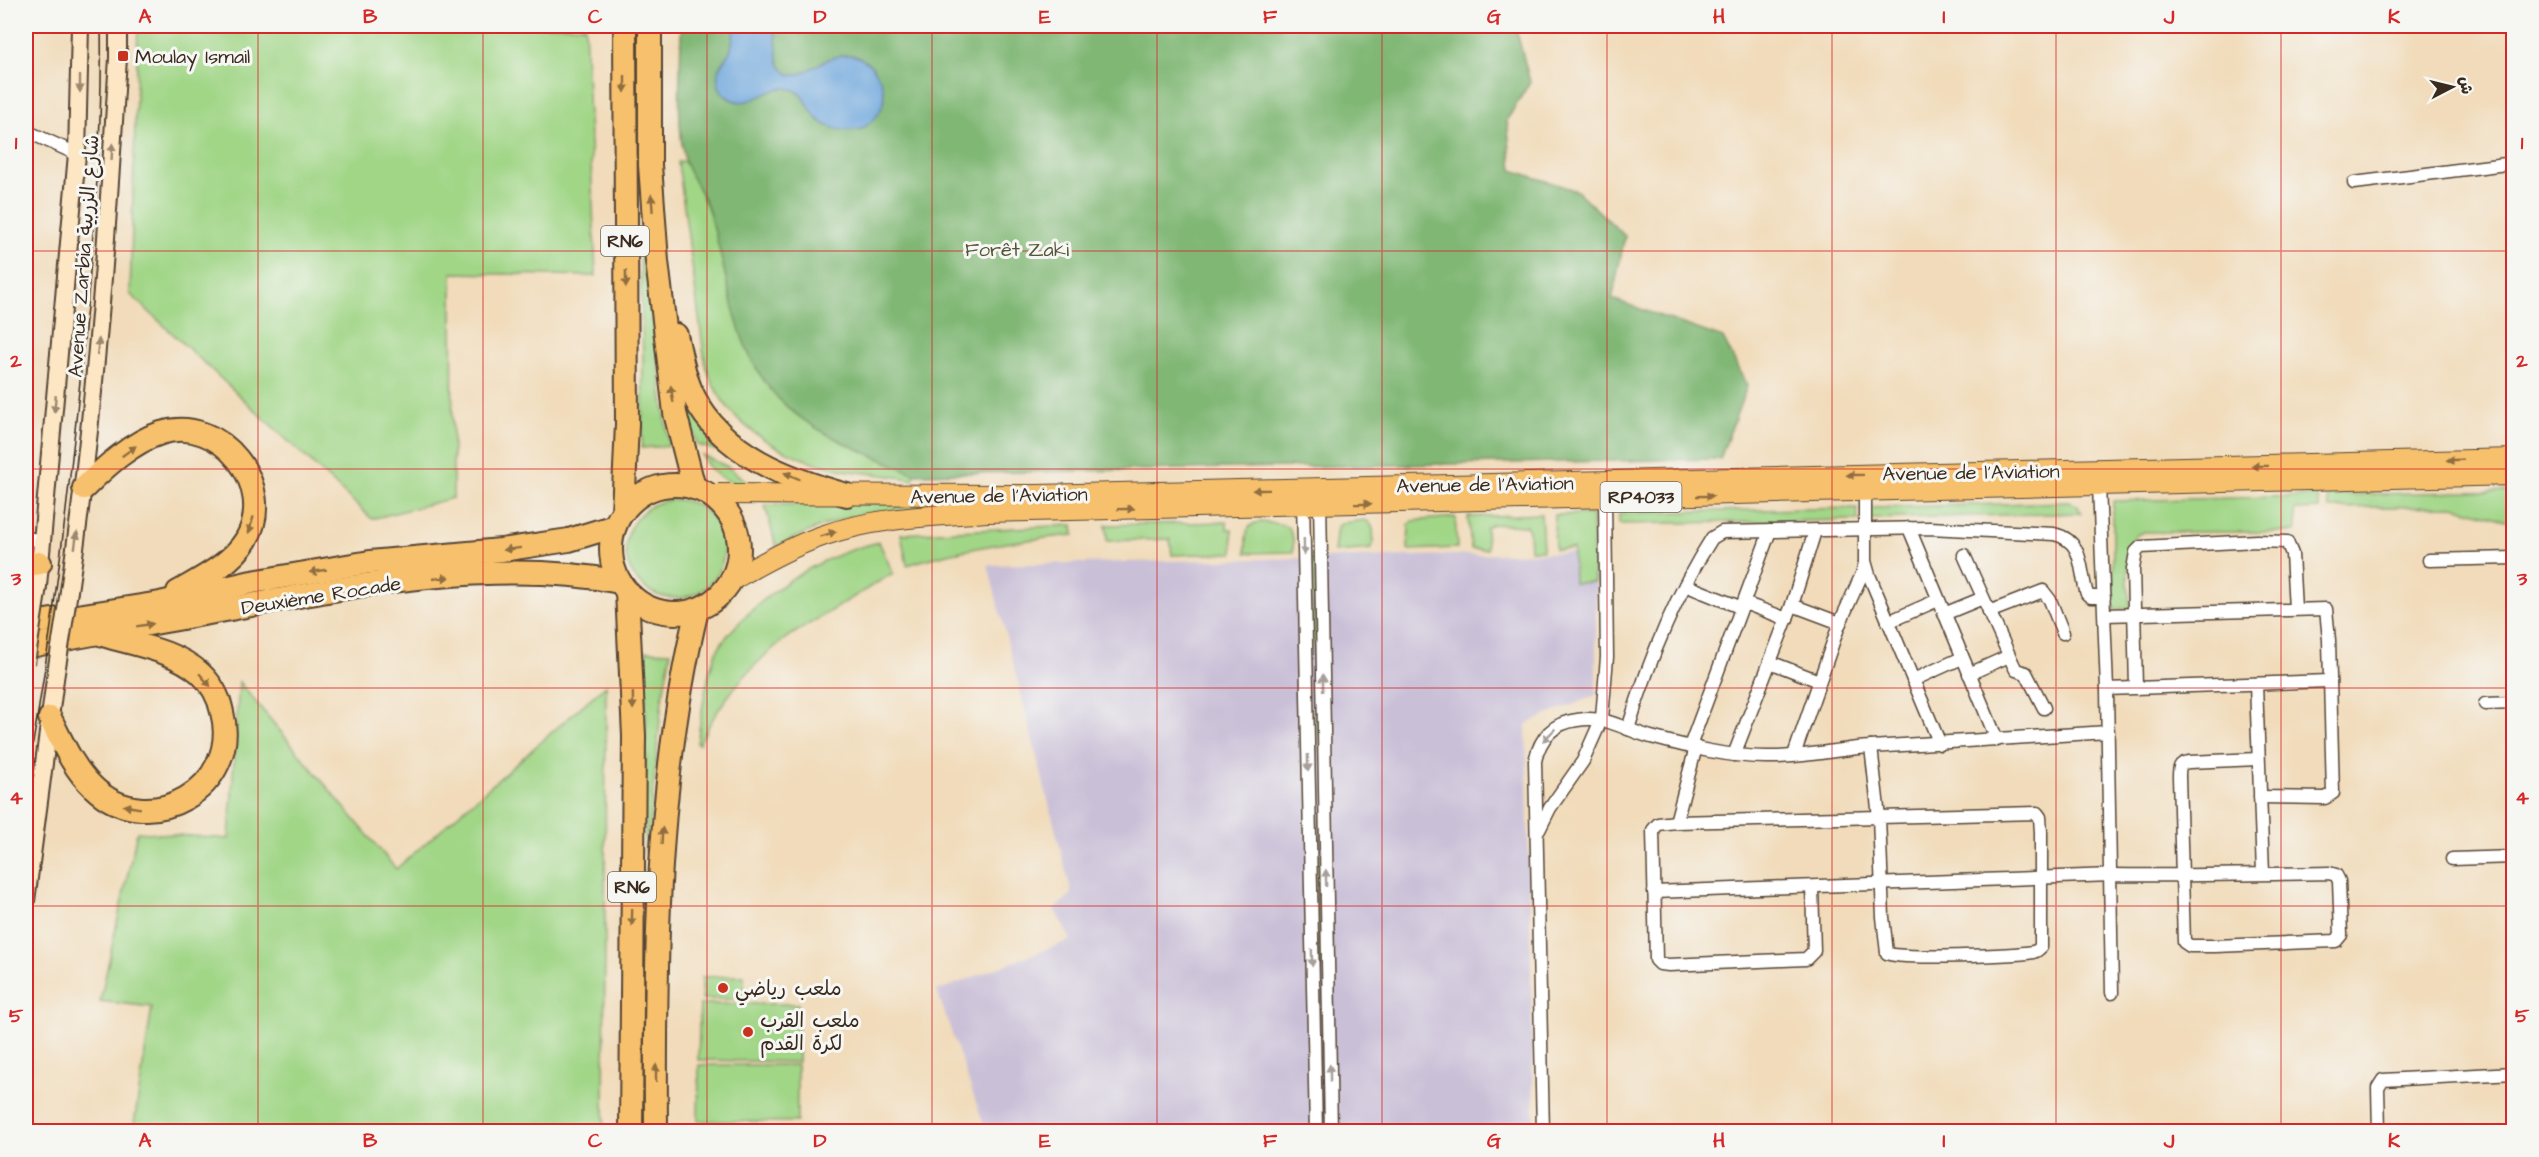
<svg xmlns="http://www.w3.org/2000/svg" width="2539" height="1157" font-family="'Architects Daughter','Playpen Sans Arabic',sans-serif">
  <rect width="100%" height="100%" fill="#f6f6f2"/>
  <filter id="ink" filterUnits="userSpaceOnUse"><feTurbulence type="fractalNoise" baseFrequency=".0167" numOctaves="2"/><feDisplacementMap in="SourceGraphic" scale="12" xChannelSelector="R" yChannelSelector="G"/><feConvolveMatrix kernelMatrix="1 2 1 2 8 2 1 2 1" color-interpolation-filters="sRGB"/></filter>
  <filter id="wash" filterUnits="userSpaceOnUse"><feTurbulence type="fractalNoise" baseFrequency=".008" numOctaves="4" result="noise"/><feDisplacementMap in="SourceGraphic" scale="24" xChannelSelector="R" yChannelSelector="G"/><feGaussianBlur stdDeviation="1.35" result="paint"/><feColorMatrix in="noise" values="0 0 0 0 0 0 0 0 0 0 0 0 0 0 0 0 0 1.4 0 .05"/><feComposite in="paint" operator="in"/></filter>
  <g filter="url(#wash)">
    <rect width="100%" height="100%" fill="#f1dbba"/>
    <!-- industrial -->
    <path fill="#c9bfd7" d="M1596,552V695L1526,724L1534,1131H986L937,991L1071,940L1054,909L1072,894L988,565Z"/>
    <!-- green -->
    <g fill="#a1d687" stroke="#6e8052" stroke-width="1.5">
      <path d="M138,26H585L596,276L452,273L453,498L372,519L130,294Z"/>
      <path d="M684,161C698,185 710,209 717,236C735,301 738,371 797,415C831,441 876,456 915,474L913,480C888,474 864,474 839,469C780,456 721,424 705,362L678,162Z"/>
      <path d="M643,243L669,446L642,448L643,359L640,245Z"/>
      <path d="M684,394L729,454L697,445Z"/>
      <path d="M702,455L728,467L752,486C730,485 710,475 702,455Z"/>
      <path d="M2513,491V522L2454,506L2329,508L2328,495Z"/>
      <path d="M2318,496L2319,509L2295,510L2296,532H2143C2136,535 2131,538 2129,545C2125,561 2129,591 2130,608L2113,609V501Z"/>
      <circle cx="675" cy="549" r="49"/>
      <path d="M2069,502L2077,505L2081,513L1870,519L1869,508Z"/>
      <path d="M885,503L978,504C941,508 903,506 867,513C835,519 806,533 776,546L765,505Z"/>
      <path d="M1857,508L1858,520L1619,524V513Z"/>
      <path d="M1541,514L1543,550H1530L1529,530L1526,526L1492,524L1486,528L1487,549H1471L1468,517Z"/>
      <path d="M1592,514L1594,582L1574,583L1573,549H1555L1554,515Z"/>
      <path d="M1455,517L1457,548L1408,550L1409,525L1412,521Z"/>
      <path d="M1365,520C1377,525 1373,538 1372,549L1334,552L1337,527L1343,523Z"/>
      <path d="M1227,522V529H1232L1233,553L1172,555L1170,539L1107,541L1106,525Z"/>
      <path d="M1260,522L1280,524L1289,528L1293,538V552L1246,553C1246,540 1243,524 1260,522Z"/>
      <path d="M1073,525L1074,535C1017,540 963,548 907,565L901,534Z"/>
      <path d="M879,542L893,573L786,638C748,667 720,701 699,744L697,743C702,713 705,680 716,653C723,638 737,625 748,614C786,577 828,554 879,542Z"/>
      <path d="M1312,556L1315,557L1322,969H1318Z"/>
      <path d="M646,651L671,652L662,700L647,850L645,852Z"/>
      <path d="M239,682L396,869L606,685L604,1131H133L152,1007L100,1001L137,832L229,839Z"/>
      <path d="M744,976V999H702V977Z"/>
      <path d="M700,1004H798V1062L698,1060Z"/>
      <path d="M699,1065H797V1122L698,1121Z"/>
    </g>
    <!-- forest -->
    <path fill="#80b774" stroke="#5e7049" stroke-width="1.5" d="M681,26H1518L1516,29L1530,82L1507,120L1512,170L1577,191L1625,236L1612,299L1723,338L1747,386L1720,459L915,474C870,453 815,436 780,400C729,348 730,271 707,206C702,191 686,172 684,157C676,115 681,69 681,26Z"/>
    <!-- water -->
    <path fill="#6fa7dd" stroke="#55687e" stroke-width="1.5" d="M735,26H773C780,40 772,63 787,73C803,83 825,51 851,55C875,59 893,91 879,113C875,120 868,124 862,129C845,132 826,130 815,116C808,107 806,97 796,91C778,81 764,98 748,101C730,105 715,91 718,72C720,62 728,58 731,48C733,41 733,33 735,26Z"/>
  </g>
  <g filter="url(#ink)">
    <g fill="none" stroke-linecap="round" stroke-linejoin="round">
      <defs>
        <g id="street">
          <path d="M26,131L77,154"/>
          <path d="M2354,183L2514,163"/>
          <path d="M2099,485L2107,689L2112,993"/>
          <path d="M1865,493V561L1869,575L1940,744"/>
          <path d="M1303,499L1316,1132"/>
          <path d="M1320,500L1331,1132"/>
          <path d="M1909,528L1997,740"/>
          <path d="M26,538L43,541"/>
          <path d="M1964,555L2013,664L2016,670L2026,673L2044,708"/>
          <path d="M2429,560L2514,558"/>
          <path d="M1685,585L1742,608"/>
          <path d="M1744,603L1787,619"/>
          <path d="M1792,605L1840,623"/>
          <path d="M1989,612L2043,591L2050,600L2063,633"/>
          <path d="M1944,614L1983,598"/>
          <path d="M2105,615L2326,609L2329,640L2333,793L2325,798L2260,797"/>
          <path d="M1888,622L1938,600"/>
          <path d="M1770,662L1819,681"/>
          <path d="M1969,674L2009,656"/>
          <path d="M1913,680L1962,658"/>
          <path d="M2256,684L2263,873"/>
          <path d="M2136,687L2133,569L2136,552L2141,547L2257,541L2287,542L2292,554L2295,609"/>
          <path d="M2107,689L2330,681"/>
          <path d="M2485,704L2514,703"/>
          <path d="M1628,729C1648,663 1674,597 1712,538L1722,532L1929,528L2054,534C2085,541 2079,570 2087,594L2091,597H2104"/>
          <path d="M1690,746L1770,531"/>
          <path d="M1734,755L1792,605L1815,531"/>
          <path d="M1794,755L1839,625L1862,574L1865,563"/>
          <path d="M1676,822L1696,747"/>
          <path d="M1539,830L1550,808L1583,761L1602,718L1607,657L1605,498"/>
          <path d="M2452,859L2514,857"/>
          <path d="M1812,887L1814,951L1806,959L1669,965L1660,964L1656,960L1653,830L1658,824L1676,822L2037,813L2040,817L2041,832V947C2037,950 2038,951 2033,952C2016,955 1897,960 1887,953L1883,917L1879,817L1871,747"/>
          <path d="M1654,892L2112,875C2184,876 2256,874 2329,873L2336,875L2339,881L2341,935L2336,941L2215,946H2190L2184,942L2179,777C2179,768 2179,763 2189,762L2258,759"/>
          <path d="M1543,1132L1535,761C1540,738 1553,723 1577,720C1607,715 1622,729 1651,737C1688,747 1728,757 1767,757C1802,758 1837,749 1871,747C1950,742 2029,737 2108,732"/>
          <path d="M2379,1132L2378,1088L2383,1080L2514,1073"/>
        </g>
        <g id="secondary">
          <path d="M38,586L77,154L80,26"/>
          <path d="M69,591C95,414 107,237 118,58V26"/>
          <path d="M26,901L55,679"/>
        </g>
        <g id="primary">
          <path d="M709,494L1037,495L2514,459"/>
          <path d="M730,581C761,564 792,546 825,535C877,517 934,516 988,512L2514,475"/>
        </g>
        <g id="highway">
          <path d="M650,26V165L657,261L675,413L694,488"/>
          <path d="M676,335C681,356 684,378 694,397C723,455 789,479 847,495"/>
          <circle cx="675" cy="549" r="64"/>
          <path d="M84,488C105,467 132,442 161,433C220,414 278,486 246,540C231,564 202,578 178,592"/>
          <path d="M623,512L627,424L625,26"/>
          <path d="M26,565L40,563"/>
          <path d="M627,592L634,736L631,1132"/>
          <path d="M26,624L160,603L252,582L370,562L501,550L569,540L615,526"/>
          <path d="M26,647C88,634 151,624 214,612C341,588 491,556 620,582"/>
          <path d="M50,718C62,742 73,768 93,787C148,841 242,788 222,712C219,697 212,684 200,673C174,650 135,645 103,635"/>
          <path d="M656,1132C655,957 656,780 697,610"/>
        </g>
      </defs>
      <!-- street casing -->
      <use href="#street" stroke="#564535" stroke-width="15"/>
      <!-- secondary casing -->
      <use href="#secondary" stroke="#564535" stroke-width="20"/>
      <!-- primary casing -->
      <use href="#primary" stroke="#564535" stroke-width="22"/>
      <!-- highway casing -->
      <use href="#highway" stroke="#564535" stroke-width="26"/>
      <!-- street -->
      <use href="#street" stroke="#fff" stroke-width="12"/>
      <!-- secondary -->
      <use href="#secondary" stroke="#fce6c4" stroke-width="16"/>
      <!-- primary -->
      <use href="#primary" stroke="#f7c06c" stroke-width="20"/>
      <!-- highway -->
      <use href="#highway" stroke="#f7c06c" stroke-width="22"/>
      <!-- tram -->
      <path stroke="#3b2a1e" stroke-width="1.5" d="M26,783C53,633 71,481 85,329C94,228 103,127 101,26"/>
      <defs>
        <g id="secondary-bridge">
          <path d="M26,663L38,586"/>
          <path d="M55,679L69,591"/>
        </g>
      </defs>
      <!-- secondary-bridge casing -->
      <use href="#secondary-bridge" stroke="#564535" stroke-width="20" stroke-linecap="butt"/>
      <!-- secondary-bridge -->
      <use href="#secondary-bridge" stroke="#fce6c4" stroke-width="16"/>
    </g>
    <!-- one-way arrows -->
    <defs><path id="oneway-solid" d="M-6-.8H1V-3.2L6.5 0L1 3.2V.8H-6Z" transform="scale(1.5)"/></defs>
    <g fill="#9c8871">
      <use href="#oneway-solid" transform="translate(80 84) rotate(90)"/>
      <use href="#oneway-solid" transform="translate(112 152) rotate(-87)"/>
      <use href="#oneway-solid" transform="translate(98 347) rotate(-84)"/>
      <use href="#oneway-solid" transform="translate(55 404) rotate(95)"/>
      <use href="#oneway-solid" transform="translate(76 540) rotate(-82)"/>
    </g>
    <g fill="#906e41">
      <use href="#oneway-solid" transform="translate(625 84) rotate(90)"/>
      <use href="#oneway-solid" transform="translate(652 203) rotate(-94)"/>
      <use href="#oneway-solid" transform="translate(626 279) rotate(89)"/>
      <use href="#oneway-solid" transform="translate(672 394) rotate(-99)"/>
      <use href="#oneway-solid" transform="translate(129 451) rotate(-36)"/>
      <use href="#oneway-solid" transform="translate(2455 460) rotate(178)"/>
      <use href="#oneway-solid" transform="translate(2260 466) rotate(179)"/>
      <use href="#oneway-solid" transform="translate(1855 475) rotate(179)"/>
      <use href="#oneway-solid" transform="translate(792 476) rotate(-157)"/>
      <use href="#oneway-solid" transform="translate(1261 490) rotate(179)"/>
      <use href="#oneway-solid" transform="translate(1705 496) rotate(-1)"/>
      <use href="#oneway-solid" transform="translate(1363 504) rotate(-1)"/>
      <use href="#oneway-solid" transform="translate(1126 509) rotate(-1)"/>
      <use href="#oneway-solid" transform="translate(251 525) rotate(107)"/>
      <use href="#oneway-solid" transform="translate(828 534) rotate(-18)"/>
      <use href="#oneway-solid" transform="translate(512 549) rotate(173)"/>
      <use href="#oneway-solid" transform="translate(318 571) rotate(171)"/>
      <use href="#oneway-solid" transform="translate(441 578) rotate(-6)"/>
      <use href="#oneway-solid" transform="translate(145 625) rotate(-9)"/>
      <use href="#oneway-solid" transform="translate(205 680) rotate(49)"/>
      <use href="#oneway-solid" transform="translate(633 701) rotate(89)"/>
      <use href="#oneway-solid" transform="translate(132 807) rotate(-171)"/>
      <use href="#oneway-solid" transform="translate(662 836) rotate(-87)"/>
      <use href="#oneway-solid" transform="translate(632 917) rotate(91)"/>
      <use href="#oneway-solid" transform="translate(656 1073) rotate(-90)"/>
    </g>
    <g fill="#a79f9a">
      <use href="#oneway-solid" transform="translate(1304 547) rotate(89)"/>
      <use href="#oneway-solid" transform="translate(1323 683) rotate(-91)"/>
      <use href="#oneway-solid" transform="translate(1549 735) rotate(135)"/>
      <use href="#oneway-solid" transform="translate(1308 763) rotate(89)"/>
      <use href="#oneway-solid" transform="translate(1326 878) rotate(-91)"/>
      <use href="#oneway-solid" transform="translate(1312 958) rotate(89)"/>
      <use href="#oneway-solid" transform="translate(1330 1073) rotate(-91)"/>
    </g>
  </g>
  <!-- grid -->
  <path fill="none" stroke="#d62828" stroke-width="1.5" stroke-opacity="0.55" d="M258,26V1132M483,26V1132M707,26V1132M932,26V1132M1157,26V1132M1382,26V1132M1607,26V1132M1832,26V1132M2056,26V1132M2281,26V1132M26,251H2514M26,469H2514M26,688H2514M26,906H2514"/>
  <!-- markers -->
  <g fill="#c8321e" stroke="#f6f6f2" stroke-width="2">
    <rect x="117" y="50" width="12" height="12" rx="3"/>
    <circle cx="723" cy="988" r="6"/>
    <circle cx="748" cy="1032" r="6"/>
  </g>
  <g text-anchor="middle" stroke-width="6" stroke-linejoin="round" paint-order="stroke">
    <!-- shield labels -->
    <g fill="#f6f6f2" stroke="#73675e" stroke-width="1.5">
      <rect x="601" y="226" width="48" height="30" rx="4.5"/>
      <rect x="1600.5" y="482" width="81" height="30" rx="4.5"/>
      <rect x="608" y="872" width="48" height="30" rx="4.5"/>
    </g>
    <g font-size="18" font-weight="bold" fill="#3b2a1e">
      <text x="625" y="247">RN6</text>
      <text x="1641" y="503">RP4033</text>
      <text x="632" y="893">RN6</text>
    </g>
    <!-- poi labels -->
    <g font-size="20" fill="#3b2a1e" stroke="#f6f6f2" text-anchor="start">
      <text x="135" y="63">Moulay Ismail</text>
      <text x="735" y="995">ملعب رياضي</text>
      <text x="760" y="1027">ملعب القرب<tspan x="760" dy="23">لكرة القدم</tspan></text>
    </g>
    <!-- park labels -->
    <g font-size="20" fill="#545538" stroke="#f6f6f2">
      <text x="1017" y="256">Forêt Zaki</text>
    </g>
    <!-- street labels -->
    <g font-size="20" fill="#3b2a1e" stroke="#f6f6f2">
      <text transform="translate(83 256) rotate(-86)" y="7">Avenue Zarbia شارع الزربية</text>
      <text transform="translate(1971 472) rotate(-1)" y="7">Avenue de l'Aviation</text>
      <text transform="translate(1485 484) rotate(-1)" y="7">Avenue de l'Aviation</text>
      <text transform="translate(999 495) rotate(-1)" y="7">Avenue de l'Aviation</text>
      <text transform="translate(321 595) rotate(-9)" y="7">Deuxième Rocade</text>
    </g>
  </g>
  <!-- margin -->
  <rect width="2539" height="1157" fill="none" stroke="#f6f6f2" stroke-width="66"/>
  <!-- north arrow -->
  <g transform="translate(2452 87) rotate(83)" stroke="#f6f6f2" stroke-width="4.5" paint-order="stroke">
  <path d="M0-4.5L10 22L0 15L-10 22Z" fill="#3b2a1e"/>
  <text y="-9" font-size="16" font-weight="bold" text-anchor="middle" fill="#3b2a1e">ش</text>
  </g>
  <rect x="33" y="33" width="2473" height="1091" fill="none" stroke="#d62828" stroke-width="2"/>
  <g font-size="20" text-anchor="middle" font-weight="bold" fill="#d62828">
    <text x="145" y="23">A</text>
    <text x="370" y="23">B</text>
    <text x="595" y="23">C</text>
    <text x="820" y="23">D</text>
    <text x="1045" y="23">E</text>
    <text x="1270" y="23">F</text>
    <text x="1494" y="23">G</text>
    <text x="1719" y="23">H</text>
    <text x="1944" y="23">I</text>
    <text x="2169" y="23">J</text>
    <text x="2394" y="23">K</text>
    <text x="16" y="149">1</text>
    <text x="2522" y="149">1</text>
    <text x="16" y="367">2</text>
    <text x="2522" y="367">2</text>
    <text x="16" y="585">3</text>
    <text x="2522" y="585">3</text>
    <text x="16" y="804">4</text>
    <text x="2522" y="804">4</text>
    <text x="16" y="1022">5</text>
    <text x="2522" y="1022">5</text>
    <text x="145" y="1147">A</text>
    <text x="370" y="1147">B</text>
    <text x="595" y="1147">C</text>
    <text x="820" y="1147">D</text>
    <text x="1045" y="1147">E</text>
    <text x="1270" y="1147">F</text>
    <text x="1494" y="1147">G</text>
    <text x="1719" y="1147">H</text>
    <text x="1944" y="1147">I</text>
    <text x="2169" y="1147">J</text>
    <text x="2394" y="1147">K</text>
  </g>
</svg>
